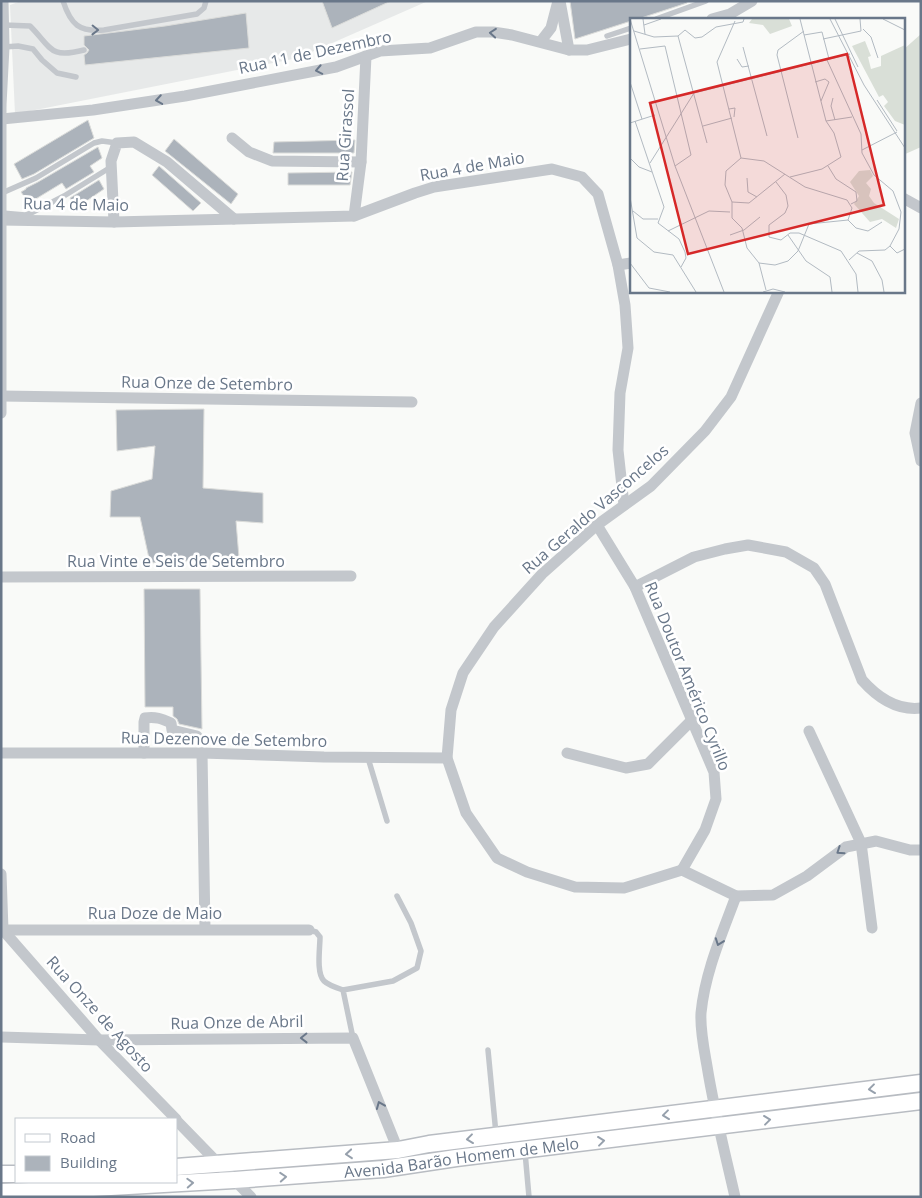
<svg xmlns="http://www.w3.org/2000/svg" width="922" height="1198" font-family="'Open Sans',sans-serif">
  <rect width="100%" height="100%" fill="#f9faf8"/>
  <!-- built -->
  <path fill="#e7e9e9" d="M21,1H428L298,58L15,114L10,5Z"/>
  <!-- green -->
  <path fill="#d9dfd7" d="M921,34V147L903,155V50Z"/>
  <!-- building -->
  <g fill="#acb3bb" stroke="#dbdcda">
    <path d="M322,1H391L332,28Z"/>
    <path d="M570,1H687V3L638,19H631V21L575,39Z"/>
    <path d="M246,13L249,48L85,65L84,55L87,53L89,50L84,45V36L165,26Z"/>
    <path d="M88,120L94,138L34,174L22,179L14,164Z"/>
    <path d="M174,139L238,194L231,204L165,151Z"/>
    <path d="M355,140L354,153H273L274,142Z"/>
    <path d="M98,147L102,158L90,166L94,172L66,189L62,183L29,203L21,192L26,189V188L38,182Z"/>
    <path d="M159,166L201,203L193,211L152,175Z"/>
    <path d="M352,172L350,185H288V173Z"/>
    <path d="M99,180L104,189L76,208L70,198Z"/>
    <path d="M204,409L203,488L263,493V523L236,521L239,558L150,563L140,517H110L111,491L152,479L155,446L117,451L116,410Z"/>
    <path d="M144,589H200L202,729L179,724L177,719L173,716V707H145Z"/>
  </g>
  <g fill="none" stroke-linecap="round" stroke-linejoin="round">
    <defs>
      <g id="secondary">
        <path d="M176,1167L398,1150L429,1144L921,1083"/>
        <path d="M1,1174H16"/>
        <path id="s1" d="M1,1192L58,1190L234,1180L383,1169L456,1158L921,1101"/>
      </g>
    </defs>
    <!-- secondary casing -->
    <use href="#secondary" stroke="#b8bcc2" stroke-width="19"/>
    <!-- service -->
    <g stroke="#c3c7cc" stroke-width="5.5">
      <path d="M63,1C71,25 79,32 104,30L197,14L204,8L206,1"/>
      <path d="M656,19L706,1"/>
      <path d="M4,25L30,26C52,48 49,59 84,50"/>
      <path d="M607,36L631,28"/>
      <path d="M4,47L18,46L33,49L42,60L57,73L76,77"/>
      <path d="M2,193L36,178L94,143L102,141L117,143"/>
      <path d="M2,213L25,215L31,213L64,196L111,167"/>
      <path d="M368,758L387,821"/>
      <path d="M309,930L316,932L320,937C320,948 316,973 324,981C328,985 337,988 343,990"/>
      <path d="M353,1038L343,990L393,981L417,968L421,951L411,923L397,896"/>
      <path d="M488,1050L496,1134"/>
      <path d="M525,1152L529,1197"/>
    </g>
    <!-- minor -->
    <g stroke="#c3c7cc" stroke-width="11">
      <path d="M560,1L569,50"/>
      <path d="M712,19L730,14L752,1"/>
      <path d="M541,41L551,28L558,1"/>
      <path d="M1,105L4,47L3,1"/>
      <path d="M1,107V413"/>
      <path d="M2,119L93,110L185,96L336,67L380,51L430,48L476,32H493L512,35L569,50H587L631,39"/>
      <path d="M232,138L249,152L272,161L361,162"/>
      <path d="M903,198L921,208"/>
      <path d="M354,216L361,162L366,56"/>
      <path d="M1,220L114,222L354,216L415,193L434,187L552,169L582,177L598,194L618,265L625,305L628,348L620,393L618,450L624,505"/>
      <path d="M114,222L111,161L117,143L134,142L167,162L234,219"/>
      <path d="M618,265L631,263"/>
      <path d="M779,291L731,397L705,431L651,486L597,525L542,574L494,627L463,673L451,710L447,758L466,813L497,858L527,872L575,887L624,888L682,870L736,896L773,895L807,876L846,847L876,841L910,850H921"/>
      <path d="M1,396L412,402"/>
      <path d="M921,403L915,433L921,461"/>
      <path d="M597,525L635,587L714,772L716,799L705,830L682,870"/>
      <path d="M1,577L351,576"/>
      <path d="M635,587L694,557L725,549L748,545L786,552L814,568L825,584L862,680C877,697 896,711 921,708"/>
      <path d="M809,731L861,843L872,928"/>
      <path d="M1,753H202L324,757L447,758"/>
      <path d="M144,753V722L145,718C155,716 162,719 171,723L172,730L197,736"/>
      <path d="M202,753L205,929"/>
      <path d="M567,753L626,768L648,764L692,720"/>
      <path d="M1,874L3,930"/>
      <path d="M1,930H309"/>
      <path d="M3,930L99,1040L176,1119"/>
      <path d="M1,1037L99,1040L353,1038L398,1150"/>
      <path d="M176,1120L251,1197"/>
      <path d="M735,1197C725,1153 714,1110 707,1066C704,1049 700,1030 701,1013C705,972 722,934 736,896"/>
    </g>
    <!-- secondary -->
    <use href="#secondary" stroke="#fff" stroke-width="16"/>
  </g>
  <!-- one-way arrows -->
  <defs><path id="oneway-chevron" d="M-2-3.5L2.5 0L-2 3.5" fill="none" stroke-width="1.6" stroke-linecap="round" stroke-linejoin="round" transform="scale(1.25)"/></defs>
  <g stroke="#697789">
    <use href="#oneway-chevron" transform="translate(95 30) rotate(1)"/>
    <use href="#oneway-chevron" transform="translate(493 33) rotate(-175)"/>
    <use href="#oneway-chevron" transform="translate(319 70) rotate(169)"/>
    <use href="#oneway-chevron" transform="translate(159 100) rotate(171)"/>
    <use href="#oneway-chevron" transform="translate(840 851) rotate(146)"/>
    <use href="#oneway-chevron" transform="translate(719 942) rotate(110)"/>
    <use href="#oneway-chevron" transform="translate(304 1038) rotate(179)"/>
    <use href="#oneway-chevron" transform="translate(380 1105) rotate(-112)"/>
  </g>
  <g stroke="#96a0ac">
    <use href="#oneway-chevron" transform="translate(872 1089) rotate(173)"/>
    <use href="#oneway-chevron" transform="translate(666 1115) rotate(173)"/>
    <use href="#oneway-chevron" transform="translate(767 1120) rotate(-7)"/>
    <use href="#oneway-chevron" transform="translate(470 1139) rotate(173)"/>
    <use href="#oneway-chevron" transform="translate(601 1141) rotate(-7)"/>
    <use href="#oneway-chevron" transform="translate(349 1154) rotate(175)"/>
    <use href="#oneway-chevron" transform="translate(283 1177) rotate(-4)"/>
    <use href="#oneway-chevron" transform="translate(190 1183) rotate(-3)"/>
  </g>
  <g text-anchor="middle" stroke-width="5" stroke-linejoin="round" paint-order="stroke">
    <!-- street labels -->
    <g font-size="16" fill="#697789" stroke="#fff">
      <text transform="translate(315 52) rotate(-12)" y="6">Rua 11 de Dezembro</text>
      <text transform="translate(345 135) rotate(-86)" y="6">Rua Girassol</text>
      <text transform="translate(472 166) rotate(-10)" y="6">Rua 4 de Maio</text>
      <text transform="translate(76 204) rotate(1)" y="6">Rua 4 de Maio</text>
      <text transform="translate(207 383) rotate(1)" y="6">Rua Onze de Setembro</text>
      <text transform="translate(595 509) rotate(-41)" y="6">Rua Geraldo Vasconcelos</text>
      <text x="176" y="567">Rua Vinte e Seis de Setembro</text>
      <text transform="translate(688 676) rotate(68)" y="6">Rua Doutor Américo Cyrillo</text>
      <text transform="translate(224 739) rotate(1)" y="6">Rua Dezenove de Setembro</text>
      <text x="155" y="919">Rua Doze de Maio</text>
      <text transform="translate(100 1014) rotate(48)" y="6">Rua Onze de Agosto</text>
      <text transform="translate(237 1022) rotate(-1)" y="6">Rua Onze de Abril</text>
      <text dy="6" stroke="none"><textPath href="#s1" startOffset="462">Avenida Barão Homem de Melo</textPath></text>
    </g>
  </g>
  <!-- overview -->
  <g transform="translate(630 18)">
    <rect width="275" height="275" fill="#f9faf8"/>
    <path d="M122,1H159L162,8L140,16L133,7L119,5ZM235,23L241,38L238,39L241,51L251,48V38L275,27V107L265,103L254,88L258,84L253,77L249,79L222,28ZM240,152L243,158L236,165L241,171L239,178L244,185L269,201L266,210L252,201L240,204L224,186L229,178L220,164L229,153Z" fill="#d9dfd7"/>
    <path fill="none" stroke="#b2bac2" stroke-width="1" d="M0,1L45,148L94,274M13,1L15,16M200,1L234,67L275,130M205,1L228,49M253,1L275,12M105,3L87,44L111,140M14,7L31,1M233,11L241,19L248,40M4,13L24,19L48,18M174,17L192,14L199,41M48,18L77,125M48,18L55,12L65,20L72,19L86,9L113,4L114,1M193,21L231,13L230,1M35,28L61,137L45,148M113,29L137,118M10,31L35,28M107,41L112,49L119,48M197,42L231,116L232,135L244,157L263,173L271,194L269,211L260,228L255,232L229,233L219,242M0,64L12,101M185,64L195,61L199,64L191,83M64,75L220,36M203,80L201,88L205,102M247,82L267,113M99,91L105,90L104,99M5,103L34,189L28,205L49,221L55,234L56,240L51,249M196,103L222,99M0,105L25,97M73,108L102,100M168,120L147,37L148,32L174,13M232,132L267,114M0,140L9,149L22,154M111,140L134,143L175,169L217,182L222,190L218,202L179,206L168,233L158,243L145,247L129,245L117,230L112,210L102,200V184L95,167L96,153ZM20,145L64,75M198,148L206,161L226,174L227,183L221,186M160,159L192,151L211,139L204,115L196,103L170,1M117,160L118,174L127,179M146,164L156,177L158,188L155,195L139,207V219L151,222L160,215H169L211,233L226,256L228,274M0,179L7,220L24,234L43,237L66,274M102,184L119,185L155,156M3,193L13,201H28M218,202L226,210L238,213L252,204M38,213L79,193L100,194M100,217L114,212L130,199M158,217L176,243L200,259L202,274M260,228L267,235L275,231M227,235L242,243L252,262L254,274M0,245L19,270L40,274M129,245L136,272M133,274L143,271L155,274"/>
    <path fill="#d62828" fill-opacity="0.15" stroke="#d62828" stroke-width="2.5" d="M217,36L254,187L58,236L20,85Z"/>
    <rect width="275" height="275" fill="none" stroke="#697789" stroke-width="2.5"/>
  </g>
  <!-- border -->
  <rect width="922" height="1198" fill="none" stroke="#697789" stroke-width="5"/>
  <!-- legend -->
  <rect x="15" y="1118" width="162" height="65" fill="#ffffff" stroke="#c3c9d0"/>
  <rect x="25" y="1134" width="25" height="8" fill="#ffffff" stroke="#c3c9d0"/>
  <text x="60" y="1143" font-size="15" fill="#697789">Road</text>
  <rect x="25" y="1156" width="25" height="15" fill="#acb3bb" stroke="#c3c9d0"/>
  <text x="60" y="1168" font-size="15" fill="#697789">Building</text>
</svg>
